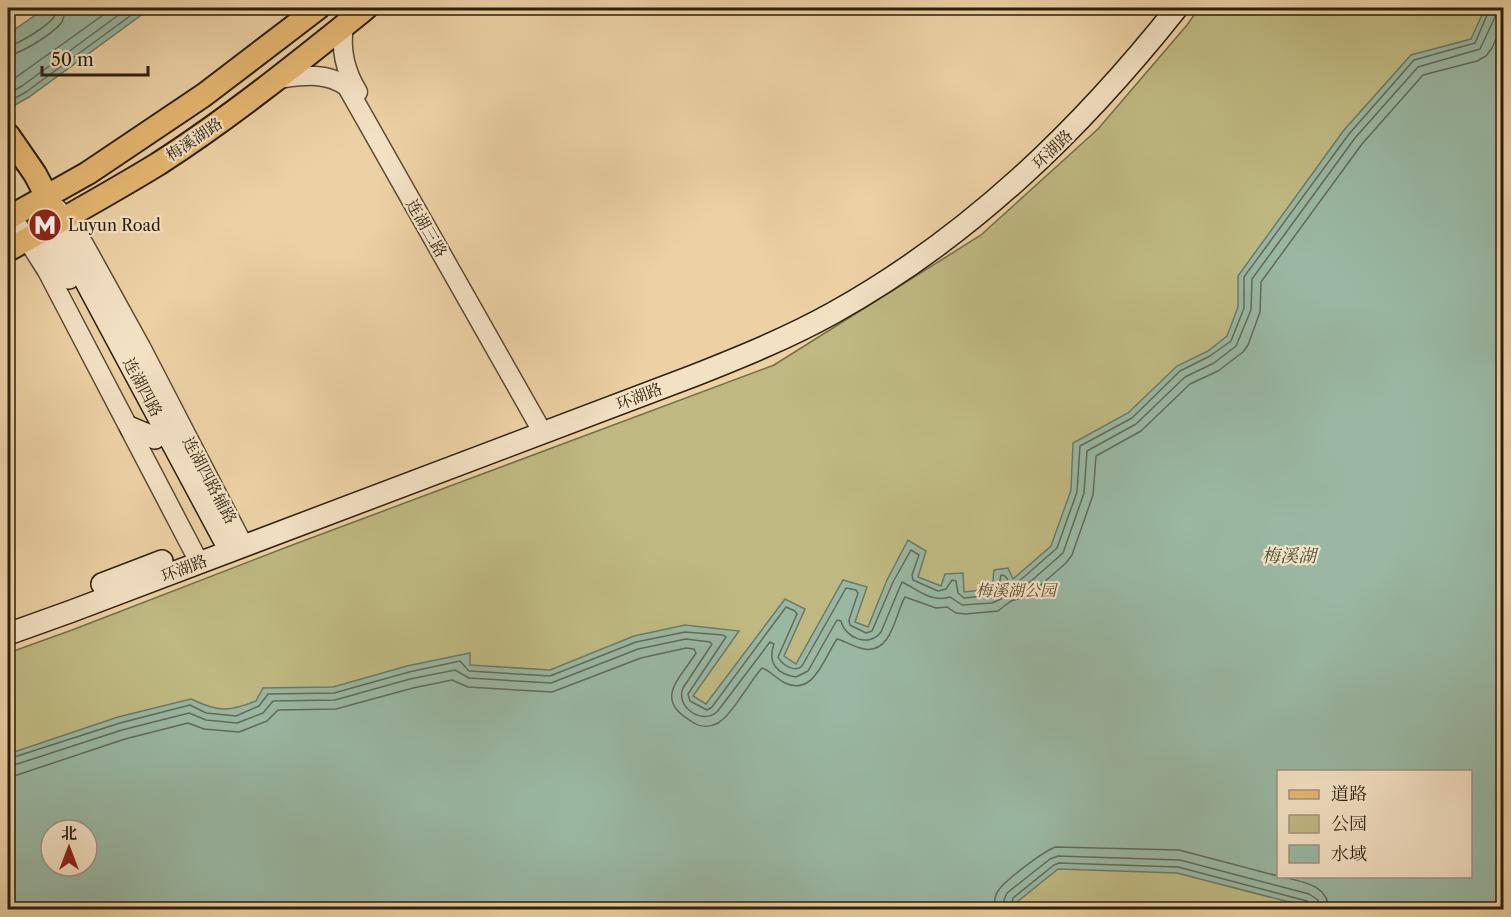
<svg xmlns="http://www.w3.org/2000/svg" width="1511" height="917" font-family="'Libre Caslon Text','Noto Serif SC',serif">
  <rect width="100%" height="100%" fill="#ecd1a4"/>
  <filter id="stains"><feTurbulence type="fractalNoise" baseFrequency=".00333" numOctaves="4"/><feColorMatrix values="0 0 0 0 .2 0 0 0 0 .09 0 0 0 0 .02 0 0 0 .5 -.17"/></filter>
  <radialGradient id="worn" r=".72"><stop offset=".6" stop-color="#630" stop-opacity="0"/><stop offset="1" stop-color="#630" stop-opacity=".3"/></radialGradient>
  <!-- green -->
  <path fill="#bfb981" stroke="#766c48" stroke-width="1.5" fill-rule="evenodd" d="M1199,8H1503V909H8V653L72,630L287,547L774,365L981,235L1098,129L1187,25ZM1278,772H1470V876H1278ZM51,830H87V866H51Z"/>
  <!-- water -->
  <g fill="#99b7a3" stroke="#6d7a67" stroke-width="1.5" fill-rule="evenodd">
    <path d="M46,8H151L29,97L8,109V34Z"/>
    <path d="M1485,8H1504L1503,909H1316L1177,873L1058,869L1017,902V910L8,909V754L118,717L191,699C218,712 229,712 256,701L263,688L333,687L407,666L470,653V665L550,670L634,636L685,625L739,631L693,696L706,704L785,599L805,609L784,656L796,664L843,580L867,587L855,622L868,627L887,580L908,540L926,551L918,577L941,586L945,574L963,573L964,592L992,589L994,570L1008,568L1013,579L1051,546L1071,490L1073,443L1128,413L1177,366L1208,351L1227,336L1238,307V276L1344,130L1411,55L1471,39ZM1278,772H1470V876H1278ZM51,830H87V866H51Z"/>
  </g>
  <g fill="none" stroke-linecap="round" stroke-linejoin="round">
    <!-- shore -->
    <g stroke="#626b58" stroke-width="1.5">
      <path d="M8,46C17,45 48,26 54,17C56,13 56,12 56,8"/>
      <path d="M8,55C21,54 54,33 62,22C64,17 65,13 65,8"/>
      <path d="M8,83L113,8"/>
      <path d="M8,94L22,86L128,8"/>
      <path d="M8,102L26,92L141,8"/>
      <path d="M8,759L120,723L190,705L206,713L236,716L259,706L268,694L334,693L409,672L460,661L469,671L550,676L636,642L685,632L723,635L726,637L688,694L690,701L707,710L712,707L786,607L795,611L797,614L778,657C782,665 795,673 802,666L846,588L856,590L858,593L849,620L850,625L866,633L872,631L893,582L911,550L919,555L912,575L913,580L938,591L946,589L952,580L956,581L958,593L964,598L994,595L998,591L1001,575L1005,576L1010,583H1017L1057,548L1077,492L1080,446L1132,418L1180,371L1210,356L1231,341L1244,308V277L1349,134L1414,60L1475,43L1490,8"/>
      <path d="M8,767L122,730L189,713L206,720L237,723L263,713L273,701L335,700L410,679L455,670L469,678L551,683L638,649L686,639L710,642L712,644L683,688C675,707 702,725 717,712L770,642L774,644C767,663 777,674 796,677L808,671L837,620L841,621C845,638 869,648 881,632L902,582C917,589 931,603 950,597L962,605L992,603L1001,599L1006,591L1015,592L1022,589L1063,553L1084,493L1087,451L1136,424L1185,377L1214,363L1236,346L1251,310L1252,279L1355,138L1418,67L1480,49L1496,15L1497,8"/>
      <path d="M8,776L17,775L125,739L188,723L204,729L239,732L267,721L278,710L336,709L413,688L452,680L468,687L552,692L641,658L686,648L694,649L696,653C680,679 653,699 691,721C699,727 709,728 718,723C732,715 750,681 762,668C769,670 777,679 785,683C814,697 825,656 837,639C845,641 854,647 864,649C892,654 895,614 905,597L936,608L947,607L956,613L965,614L998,611L1011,601L1028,596L1066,563L1072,555L1093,495L1096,456L1141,431L1190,384L1218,371L1243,352L1248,345L1260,312L1261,282L1362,144L1423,75L1477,61L1486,56L1492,48L1504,21"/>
      <path d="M1280,876C1300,882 1328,883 1329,910"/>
      <path d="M995,910C994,903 994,897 998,891C1004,881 1045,850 1056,847L1179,850L1278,876"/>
      <path d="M1004,910V900L1007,893L1050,859L1058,856L1180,860L1309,894L1318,900L1320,910"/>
      <path d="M1011,910L1013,898L1054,865L1059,863L1178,867L1307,901L1311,904L1312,910"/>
    </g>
    <defs>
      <g id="tertiary">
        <path d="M344,26C340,50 345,71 358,92"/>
        <path d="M277,79C301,76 326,71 347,87L543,433"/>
        <path d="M58,209L84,244L141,347L244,546"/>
        <path d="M12,216L47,271L199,562"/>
      </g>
      <g id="secondary">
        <path d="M59,222L70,252L230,551"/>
        <path d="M34,235L51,248L69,278"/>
        <path d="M131,428L155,438"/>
        <path d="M102,584L162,561"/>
        <path d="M8,634L72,611L693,376C741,357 788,338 833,313C970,237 1081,129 1177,8"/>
      </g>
      <g id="primary">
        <path d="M8,135L35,174L54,210"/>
        <path d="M8,218L88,173L204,95L318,8"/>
        <path d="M8,250C58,222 109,194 158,164C231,117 299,62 366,8"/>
      </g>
    </defs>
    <!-- tertiary casing -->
    <use href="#tertiary" stroke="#5c4c34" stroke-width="21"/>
    <!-- secondary casing -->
    <use href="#secondary" stroke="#2c1f0e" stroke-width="24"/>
    <!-- primary casing -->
    <use href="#primary" stroke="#2c1f0e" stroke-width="26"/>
    <!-- tertiary -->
    <use href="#tertiary" stroke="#f3e1c4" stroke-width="18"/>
    <!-- secondary -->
    <use href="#secondary" stroke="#f3e1c4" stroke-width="21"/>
    <!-- primary -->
    <use href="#primary" stroke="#e6b872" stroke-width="22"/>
  </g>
  <!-- icons -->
  <defs>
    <symbol id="metro-disc" viewBox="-11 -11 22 22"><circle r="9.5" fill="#8f2418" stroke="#f3e1c4"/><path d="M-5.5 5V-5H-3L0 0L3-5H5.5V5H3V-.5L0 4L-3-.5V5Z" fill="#fff"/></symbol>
  </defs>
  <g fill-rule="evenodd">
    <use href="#metro-disc" x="26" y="206" width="38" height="38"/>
  </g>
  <g text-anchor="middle" stroke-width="4.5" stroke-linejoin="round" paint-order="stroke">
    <!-- street labels -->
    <g font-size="16" fill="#2c1f0e" stroke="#f3e1c4">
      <text transform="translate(194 139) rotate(-34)" y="6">梅溪湖路</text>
      <text transform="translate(1052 149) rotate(-44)" y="6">环湖路</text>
      <text transform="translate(427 228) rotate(60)" y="6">连湖三路</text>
      <text transform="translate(143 387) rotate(62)" y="6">连湖四路</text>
      <text transform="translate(639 396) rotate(-21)" y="6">环湖路</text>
      <text transform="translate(210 480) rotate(62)" y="6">连湖四路辅路</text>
      <text transform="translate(184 568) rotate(-21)" y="6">环湖路</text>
    </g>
    <!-- poi labels -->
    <g font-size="16" fill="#2c1f0e" stroke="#f3e1c4" text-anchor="start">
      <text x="68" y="231">Luyun Road</text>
    </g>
    <!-- park labels -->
    <g font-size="16" font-style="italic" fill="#584d30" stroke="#f3e1c4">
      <text x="1016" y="596">梅溪湖公园</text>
    </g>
    <!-- water labels -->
    <g font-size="18" font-style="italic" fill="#4d4d3b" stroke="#f3e1c4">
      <text x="1289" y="562">梅溪湖</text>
    </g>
  </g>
  <!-- margin -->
  <rect width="1511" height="917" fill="none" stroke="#ecd1a4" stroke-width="30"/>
  <rect x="9" y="9" width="1493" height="899" fill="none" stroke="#2c1f0e" stroke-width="3"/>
  <rect x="15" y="15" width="1481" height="887" fill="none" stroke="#2c1f0e" stroke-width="1.5"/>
  <!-- legend -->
  <rect x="1277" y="770" width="195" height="108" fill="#f3e1c4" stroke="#a3937b" stroke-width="1.5"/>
  <rect x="1289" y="790" width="30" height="9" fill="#e6b872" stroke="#a3937b" stroke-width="1.5"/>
  <text x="1331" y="800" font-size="18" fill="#2c1f0e">道路</text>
  <rect x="1289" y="815" width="30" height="18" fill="#bfb981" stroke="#a3937b" stroke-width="1.5"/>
  <text x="1331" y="830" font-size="18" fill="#2c1f0e">公园</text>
  <rect x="1289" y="845" width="30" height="18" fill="#99b7a3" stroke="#a3937b" stroke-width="1.5"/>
  <text x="1331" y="860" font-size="18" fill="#2c1f0e">水域</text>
  <!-- north arrow -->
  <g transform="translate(69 848)"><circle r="28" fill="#f3e1c4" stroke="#a3937b" stroke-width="1.5"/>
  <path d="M0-4.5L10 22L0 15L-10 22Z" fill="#8f2418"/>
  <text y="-9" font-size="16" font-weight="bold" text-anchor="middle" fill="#2c1f0e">北</text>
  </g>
  <!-- scale -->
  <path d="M42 66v9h106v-9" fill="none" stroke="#2c1f0e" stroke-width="3"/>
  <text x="51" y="66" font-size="18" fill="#2c1f0e" stroke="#f3e1c4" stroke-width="4.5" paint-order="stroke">50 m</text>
  <rect width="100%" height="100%" filter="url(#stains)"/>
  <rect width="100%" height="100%" fill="url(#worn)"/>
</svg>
